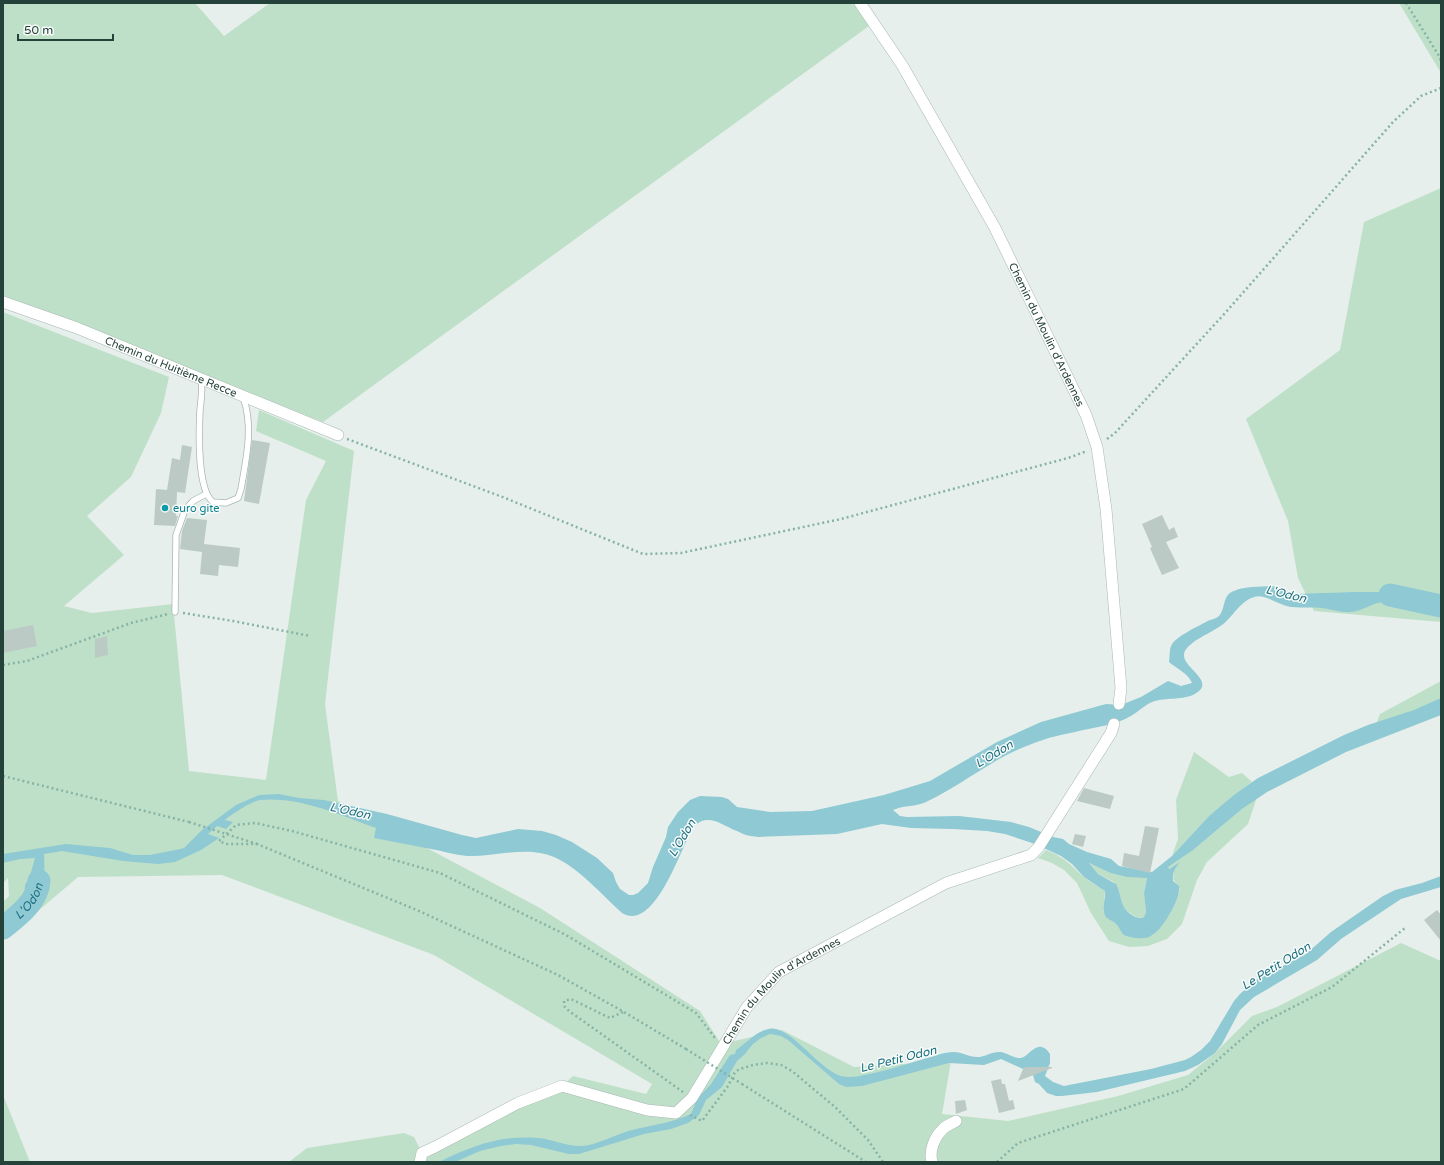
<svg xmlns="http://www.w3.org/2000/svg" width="1444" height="1165" font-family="'Varela Round',sans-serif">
  <rect width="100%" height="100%" fill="#e6efeb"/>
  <!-- green -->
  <g fill="#bfe0c8">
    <path d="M3,3H195L224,36L270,3H853L869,26L323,422L3,296Z"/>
    <path d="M1399,3H1441V73Z"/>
    <path d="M1441,188V622L1314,611L1298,578L1288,521L1246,419L1340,350L1364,222Z"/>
    <path d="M3,312L169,377L161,413L131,477L87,516L124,555L64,606L92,613L173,604L189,771L266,780L306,500L326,461L256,431L259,410L354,451L325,704L338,801L540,908L700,1011L721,1044L782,1030L854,1067L951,1061L942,1114L1008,1121L1118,1096L1188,1075L1215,1053L1252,1016L1277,1007L1401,943L1441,961V1162H289L307,1148L404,1133L414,1137L422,1153L562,1086L573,1076L646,1094L652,1084L434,955L222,875L78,877L3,941V902L9,896L8,878L3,883Z"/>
    <path d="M1441,681V711L1370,741L1380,714Z"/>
    <path d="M1194,752L1229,777L1242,773L1252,782L1209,816L1172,856L1178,839L1176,800Z"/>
    <path d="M1257,797L1248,824L1207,862L1197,880L1182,924L1167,939L1148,946L1129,947L1109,941L1091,913L1077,883L1064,870L1052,863L1038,858L1046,850C1066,858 1069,864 1084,877C1091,883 1099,886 1105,891L1103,911L1105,916L1117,923L1121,932L1152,936C1165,924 1176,906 1180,889L1173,879L1174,869L1179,863L1168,869L1167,867C1200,847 1227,820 1257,797Z"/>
    <path d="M1088,863C1108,870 1125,879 1147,877L1144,893L1146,912L1144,917L1137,918L1125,909L1122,906L1119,890L1114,882L1098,874Z"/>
    <path d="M3,1095L30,1162H3Z"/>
  </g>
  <!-- water -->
  <g fill="#8ec9d4" fill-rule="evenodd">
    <path d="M1273,586L1295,594L1355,592H1394L1407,595L1423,604L1441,607V613C1423,612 1407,603 1389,602C1375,600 1365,611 1351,612C1342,613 1331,609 1322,608C1312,607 1302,608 1292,607C1280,606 1264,593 1254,597C1240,601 1233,617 1222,625C1213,632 1184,643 1184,655C1183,667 1212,680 1199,691C1185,703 1164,695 1148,704C1140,709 1133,716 1123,720C1108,726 1091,728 1075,732C1057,735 1040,740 1024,747C990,761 961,785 928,801C917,807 904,805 893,810L900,816L907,817L959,816L1011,822L1029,827L1053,837L1063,839L1069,844L1087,852L1111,859L1119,866L1152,872L1172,856L1209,816L1234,795L1258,778L1344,735L1368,725L1414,710L1441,698V715L1346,752L1267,792L1242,809L1193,850L1168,867L1169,869L1180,862C1175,868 1172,873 1173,881L1179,886C1182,897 1162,931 1151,936C1145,940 1130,938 1124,935C1120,932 1120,928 1117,925C1114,920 1105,920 1104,913C1102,906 1106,898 1105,891L1084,877L1072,864L1061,856L1035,844L1005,834L987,831L953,829L911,828L882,824L837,834L758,837C750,836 744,835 737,831C720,824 706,811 692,829C681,849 654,933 622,913C601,894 579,868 554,857C527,845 495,857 467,856C455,855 443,851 431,849C412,845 393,842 374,838L376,828C340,815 299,796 260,800C252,801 231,815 225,820L233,822L226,829L217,826L208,834L219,838L201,850L175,862L158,864L123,861L62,851L44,854C45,871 45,894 35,908C28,918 12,927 3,934V928L16,915L25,908L24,904L25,885L30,876L35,858L20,859L3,863V854L66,844L110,848L133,855H150L180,849L184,848L202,830L236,805L259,795L279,794L299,798L324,800L387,814L462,835L476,838L518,829L542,831L556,835L572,842L597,858L613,873L616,882L620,889L629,895H633L638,893L648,883L653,867L666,837L668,827L678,812L690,800L700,796L722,797L728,799L737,807L770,812L812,811L884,795L930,781L997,742L1041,722L1106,704L1121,705L1141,697L1168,681L1181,686L1192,683C1188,673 1177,669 1169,662C1170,656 1169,649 1172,644C1176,637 1198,626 1206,622C1211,619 1214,620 1219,616C1226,608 1222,595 1234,591C1245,586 1261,587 1273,586ZM1089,863L1111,873L1127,877L1147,878L1144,893L1146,912L1144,917C1139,919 1136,918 1132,915C1118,906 1123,896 1116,884L1098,874Z"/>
    <path d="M1441,876V887L1401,899L1341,939L1317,960L1254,997L1240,1010L1222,1044L1215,1053L1198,1065L1185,1071L1097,1092L1062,1096H1056L1047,1093L1039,1084L1035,1082L1033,1075L1035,1067H1027L1023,1069L1001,1059L984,1065L949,1063L862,1086L846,1087L839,1084L788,1040L781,1036L770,1034L761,1038L753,1044L744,1055L737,1061L722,1087L706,1100L699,1115L688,1123L671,1129L644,1134L579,1154H569L531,1145L516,1144L501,1146L480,1151L455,1162H439C472,1146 500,1135 538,1138C553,1139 567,1147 583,1146C600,1144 616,1134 632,1130C652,1125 672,1123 691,1114L697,1099L711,1084L730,1055L735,1054L736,1050C747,1043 756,1031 769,1029C789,1024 819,1070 841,1076C852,1079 863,1075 874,1073C892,1069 909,1063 927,1058C935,1056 945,1052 953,1052C962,1052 969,1057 977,1057C986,1057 992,1051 1001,1052C1007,1053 1015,1059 1021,1058C1029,1057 1038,1036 1050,1054V1063L1045,1076L1053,1082L1064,1086L1151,1069L1185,1060L1191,1057L1201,1050L1210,1041L1234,1001L1240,994L1256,980L1306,954L1331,932L1383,896L1395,890L1422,883Z"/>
  </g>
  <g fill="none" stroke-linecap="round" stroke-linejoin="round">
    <!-- river -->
    <g stroke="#8ec9d4" stroke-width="23">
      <path d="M1390,595L1441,606"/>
      <path id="s1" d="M3,928C18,916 38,901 39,881"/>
    </g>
  </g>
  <!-- building -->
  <g fill="#bbcac4">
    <path d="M252,440L270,443L259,504L244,501Z"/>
    <path d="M182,445L192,447L185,493L177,492L176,516H178L175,526L154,525L156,489L167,490L172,458L180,460Z"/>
    <path d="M1162,515L1169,530L1174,527L1178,537L1166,542L1179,568L1162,575L1150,548L1152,547L1142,524Z"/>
    <path d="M187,518L207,520L204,544L240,548L238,567L219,565L218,576L200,574L202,552L180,549L182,531Z"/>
    <path d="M33,625L37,646L3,653V631Z"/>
    <path d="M107,636L108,655L95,658V639Z"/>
    <path d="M1084,788L1114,796L1110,809L1077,801Z"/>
    <path d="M1145,826L1159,828L1150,873L1122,866L1124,853L1139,856Z"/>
    <path d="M1075,834L1086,836L1083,847L1072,844Z"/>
    <path d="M1437,910L1441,915V941L1424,920Z"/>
    <path d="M1026,1067H1052V1068L1018,1081L1023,1069Z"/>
    <path d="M1001,1079L1002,1084H1005L1009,1101L1013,1100L1015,1109L999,1113L991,1081Z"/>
    <path d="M965,1100L967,1110L956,1114L955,1101Z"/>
  </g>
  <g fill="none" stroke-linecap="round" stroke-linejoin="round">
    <defs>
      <g id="service">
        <path d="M201,379C203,390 201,399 200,410C199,430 197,490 213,502L226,503L238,498L241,489C246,460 254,426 243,397"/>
        <path d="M175,612L176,535L185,510L193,501L206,494"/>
      </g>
      <g id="minor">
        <path id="s2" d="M860,3L902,65L995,228L1086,415L1097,447L1106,509L1121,688L1119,704"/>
        <path id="s3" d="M3,302L77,328L338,435"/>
        <path id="s4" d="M420,1162L422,1153L435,1147L518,1103L562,1086L647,1110L676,1113L692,1098L747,1007L779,972L946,883L1031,855L1038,848L1111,733L1114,724"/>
        <path d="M932,1162C929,1151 934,1138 942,1130C945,1126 951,1124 956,1121"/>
      </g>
    </defs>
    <!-- service casing -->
    <use href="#service" stroke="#a8b8b2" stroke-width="7"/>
    <!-- minor casing -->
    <use href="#minor" stroke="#a8b8b2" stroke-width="12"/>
    <!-- path -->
    <g stroke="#86b3a5" stroke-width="2.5" stroke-dasharray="2 3" stroke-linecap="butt">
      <path d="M1406,3L1439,56L1441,61"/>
      <path d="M347,439L500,496L643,554L681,553L841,519L1068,458L1087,451"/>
      <path d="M1107,439L1115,433L1226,312L1393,122L1421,96L1441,88"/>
      <path d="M183,613L233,621L310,636"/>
      <path d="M3,665L27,661L131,623L168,614"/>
      <path d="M3,776L189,822"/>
      <path d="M623,1012L610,1018L571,999L564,1001V1006L569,1011L683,1092"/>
      <path d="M686,1049L624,1012L558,975L419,911L257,844H226L219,841L236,825L255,823L292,831L440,873L566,935L696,1013L715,1038"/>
      <path d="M742,1084L866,1162"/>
      <path d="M690,1115L702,1121L728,1086L735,1072L740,1069L753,1065L767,1063L781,1065L792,1071L835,1107L868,1140L883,1162"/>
      <path d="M997,1162L1018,1143L1184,1089L1258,1025L1332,987L1405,928"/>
    </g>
    <!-- service -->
    <use href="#service" stroke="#fff" stroke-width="5.5"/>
    <!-- minor -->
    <use href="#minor" stroke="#fff" stroke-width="11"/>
    <!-- path-bridge -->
    <g stroke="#86b3a5" stroke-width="2.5" stroke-dasharray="2 3" stroke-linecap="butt">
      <path d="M189,822L257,844"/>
      <path d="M686,1049L742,1084"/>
    </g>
  </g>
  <!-- markers -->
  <circle fill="#0f9aa8" stroke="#f7fbf9" stroke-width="1.5" cx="165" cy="508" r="4"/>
  <g text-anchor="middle" stroke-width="3" stroke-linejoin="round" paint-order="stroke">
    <!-- street labels -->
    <g font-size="11" fill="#24423a" stroke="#f7fbf9">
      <text dy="4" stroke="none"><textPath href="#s2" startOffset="381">Chemin du Moulin d'Ardennes</textPath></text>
      <text dy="4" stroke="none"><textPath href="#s3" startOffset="180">Chemin du Huitième Recce</textPath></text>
      <text dy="4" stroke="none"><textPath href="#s4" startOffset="447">Chemin du Moulin d'Ardennes</textPath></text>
    </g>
    <!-- culture labels -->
    <g font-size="11" fill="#0d838f" stroke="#f7fbf9" text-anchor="start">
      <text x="173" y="512">euro gite</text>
    </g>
    <!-- water labels -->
    <g font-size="12" font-style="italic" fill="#1c6f80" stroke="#f7fbf9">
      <text transform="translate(1286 594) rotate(14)" y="4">L'Odon</text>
      <text transform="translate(994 754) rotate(-31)" y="4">L'Odon</text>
      <text transform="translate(350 811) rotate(12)" y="4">L'Odon</text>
      <text transform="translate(682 838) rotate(-59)" y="4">L'Odon</text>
      <text dy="4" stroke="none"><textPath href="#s1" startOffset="38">L'Odon</textPath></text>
      <text transform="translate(1276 966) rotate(-32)" y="4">Le Petit Odon</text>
      <text transform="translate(898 1059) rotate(-14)" y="4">Le Petit Odon</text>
    </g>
  </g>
  <!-- border -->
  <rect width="1444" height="1165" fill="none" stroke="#24423a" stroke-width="8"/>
  <!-- scale -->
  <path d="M18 34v6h95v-6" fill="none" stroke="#24423a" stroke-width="2"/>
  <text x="24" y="34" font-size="12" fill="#24423a" stroke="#f7fbf9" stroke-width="3" paint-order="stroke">50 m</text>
</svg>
